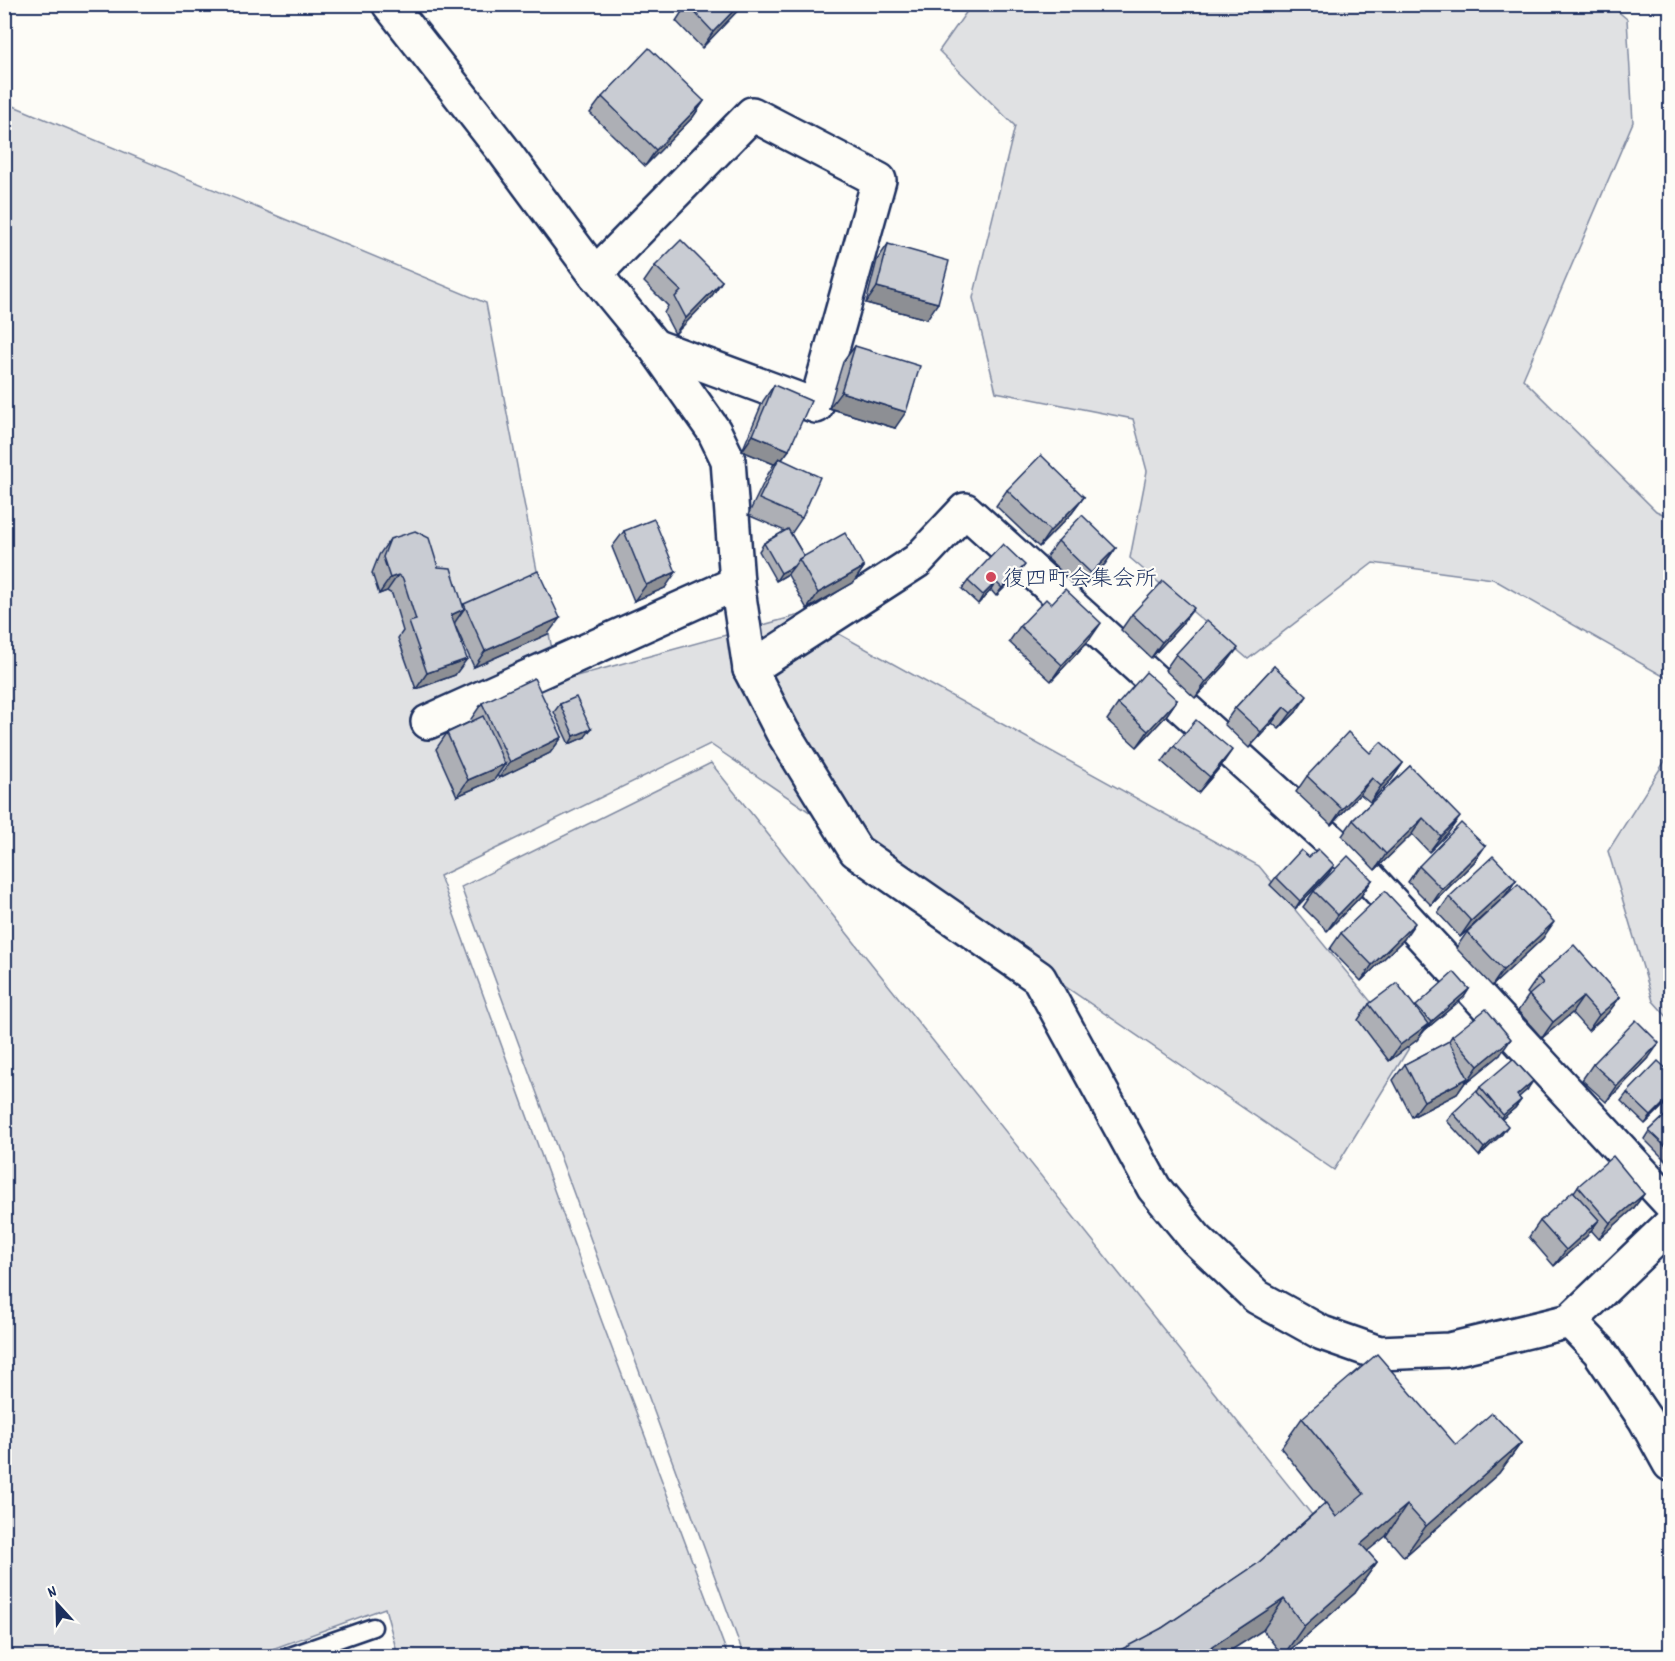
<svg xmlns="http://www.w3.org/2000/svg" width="1675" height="1661" font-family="Dekko,'Klee One',sans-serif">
  <rect width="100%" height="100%" fill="#fdfcf7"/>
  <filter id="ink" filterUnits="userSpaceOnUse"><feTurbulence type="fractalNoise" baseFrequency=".0167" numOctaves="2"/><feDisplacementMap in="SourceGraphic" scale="12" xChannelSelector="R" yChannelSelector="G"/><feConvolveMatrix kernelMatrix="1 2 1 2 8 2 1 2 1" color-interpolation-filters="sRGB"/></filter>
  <g filter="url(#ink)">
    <!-- green -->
    <g fill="#e0e1e3" stroke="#7e88a0" stroke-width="1.5">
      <path d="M972,4H1609L1627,19L1633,122L1523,379L1656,511L1670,517V680L1493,579L1373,563L1248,659L1130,558L1147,471L1133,419L996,392L973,298L1015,126L939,51Z"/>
      <path d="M4,102L486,303L558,681L803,614L1259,866L1409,1048L1334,1170L710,744L440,876L602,1322L728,1656H398L385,1608L253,1656H5Z"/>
      <path d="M1670,753V1020L1653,1001L1608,851Z"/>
      <path d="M711,763L1328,1535L1355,1593L1283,1656L1263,1630L1222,1656H744L461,887Z"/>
    </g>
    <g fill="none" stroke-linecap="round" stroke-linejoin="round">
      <defs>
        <path id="lane" d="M290,1656L373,1627"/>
        <g id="street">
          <path d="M389,4L503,150L595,274L654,346L714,431L728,460L737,583L750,669L782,731L856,851L1039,978L1154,1188L1196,1239L1257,1297L1322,1333L1379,1353L1449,1350L1570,1321L1670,1225"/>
          <path d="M595,274L752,114L879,180L816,406L654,346"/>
          <path d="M750,669L917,561L965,510L1354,862L1670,1203"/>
          <path d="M428,722L737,583"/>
          <path d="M1570,1321L1599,1351L1645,1419L1670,1464"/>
        </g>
      </defs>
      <!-- lane casing -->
      <use href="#lane" stroke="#1b2f5e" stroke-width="21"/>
      <!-- street casing -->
      <use href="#street" stroke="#1b2f5e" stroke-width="38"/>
      <!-- lane -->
      <use href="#lane" stroke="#fdfcf7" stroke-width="16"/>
      <!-- street -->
      <use href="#street" stroke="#fdfcf7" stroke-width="33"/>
    </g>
    <!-- wall -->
    <g fill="#adafb5" stroke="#1b2f5e" stroke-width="1.5">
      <path d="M687,4H744L702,48L676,21Z"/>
      <path d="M602,97L704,101L693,117L645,166L590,113Z"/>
      <path d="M888,244L927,319L866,303L877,260Z"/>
      <path d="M655,266L722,281L711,297L675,334L664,313L668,306L644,282Z"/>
      <path d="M855,346L895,428L829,408L843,362Z"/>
      <path d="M774,385L789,450L782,459L802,518L791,534L804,556L864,567L853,583L807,609L788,575V574L776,581L759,551L764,543L785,531L748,515L768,474L774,464L742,451L763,401Z"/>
      <path d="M1007,490L1084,497L1072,513L1039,547L996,506Z"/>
      <path d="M624,531L665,588L634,601L612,547Z"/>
      <path d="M390,539L438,567L463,606L464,604L548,634L474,667L454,623L455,675L416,689L398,638L403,631L392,594L387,591L379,594L372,573L379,555Z"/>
      <path d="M1058,541L1116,548L1105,564L1080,589L1046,557Z"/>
      <path d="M1019,573L996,596L991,590L978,604L962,589L968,581Z"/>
      <path d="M1051,604L1090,639L1051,681L1009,642L1020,626Z"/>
      <path d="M1132,614L1182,624L1151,658L1121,630Z"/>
      <path d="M1176,654L1226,664L1195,698L1165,670Z"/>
      <path d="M1274,666L1296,712L1279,729L1272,723L1249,748L1224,724L1235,708Z"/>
      <path d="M1177,700L1166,716L1137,747L1107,720L1118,704Z"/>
      <path d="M482,703L562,737L550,753L499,778L497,775L494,780L457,796L436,749L447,733L472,721L471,719Z"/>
      <path d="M560,704L585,737L569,744L554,712Z"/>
      <path d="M1174,746L1221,766L1198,793L1162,762Z"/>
      <path d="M1370,753L1403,763L1392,779L1370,802L1360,794L1331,825L1296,792L1307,776Z"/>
      <path d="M1410,766L1448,833L1429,852L1412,834L1375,870L1342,836L1353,820Z"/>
      <path d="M1485,846L1474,862L1431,905L1408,882L1419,866Z"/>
      <path d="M1309,857L1334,865L1329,873L1295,909L1270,885L1276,877Z"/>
      <path d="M1372,880L1361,896L1327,931L1303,907L1314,891Z"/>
      <path d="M1516,880L1505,896L1460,937L1438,913L1449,897Z"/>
      <path d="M1467,932L1543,938L1492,986L1456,948Z"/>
      <path d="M1341,933L1404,939L1361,981L1330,949Z"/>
      <path d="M1538,977L1620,997L1608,1013L1588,1031L1572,1013L1542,1038L1518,1011L1529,995L1527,993Z"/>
      <path d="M1469,989L1464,997L1425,1030L1417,1040L1389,1061L1358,1020L1369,1004L1415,1007L1416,1006Z"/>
      <path d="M1452,1036L1500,1055L1467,1082L1466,1081L1457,1094L1412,1117L1393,1080L1405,1064L1448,1042Z"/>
      <path d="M1648,1059L1606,1102L1582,1080L1593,1064Z"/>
      <path d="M1671,1073V1098L1645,1124L1621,1101L1627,1093Z"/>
      <path d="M1480,1087L1527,1090L1518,1097L1521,1100L1515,1108L1502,1119V1134L1479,1156L1447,1121L1453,1113L1477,1092Z"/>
      <path d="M1671,1110V1160L1668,1163L1644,1139L1649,1131Z"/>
      <path d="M1578,1186L1644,1194L1633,1209L1599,1239L1591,1230L1587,1236L1554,1266L1529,1237L1540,1221L1574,1192Z"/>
      <path d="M1302,1418L1456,1445L1521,1443L1499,1473L1404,1557L1386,1536L1367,1551L1377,1562L1355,1593L1283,1656L1263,1630L1162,1628L1257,1564L1325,1503L1281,1448Z"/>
    </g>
    <!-- shaded-wall -->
    <g fill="#8d8f94" stroke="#1b2f5e" stroke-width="1.5">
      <path d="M740,4H744L702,48L713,32Z"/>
      <path d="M704,101L693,117L645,166L656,150Z"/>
      <path d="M722,281L711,297L675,334L686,318Z"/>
      <path d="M877,287L938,303L927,319L866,303Z"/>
      <path d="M841,392L906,412L895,428L829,408Z"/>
      <path d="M753,435L789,450L777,466L779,458L774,464L742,451Z"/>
      <path d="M1084,497L1072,513L1039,547L1050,531Z"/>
      <path d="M1116,548L1105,564L1080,589L1091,573Z"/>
      <path d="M1025,565L1019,573L996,596L1002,588Z"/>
      <path d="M794,566L788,574L776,581L781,573Z"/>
      <path d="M864,567L853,583L807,609L818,593Z"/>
      <path d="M676,572L665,588L634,601L646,585Z"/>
      <path d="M398,575L387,591L379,594L390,578Z"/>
      <path d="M996,582L991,590L978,604L983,595Z"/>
      <path d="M1194,608L1182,624L1151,658L1162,642Z"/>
      <path d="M464,609L453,625L451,615Z"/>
      <path d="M560,618L548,634L474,667L485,651Z"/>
      <path d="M1101,623L1090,639L1051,681L1062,665Z"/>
      <path d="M1238,648L1226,664L1195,698L1206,682Z"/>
      <path d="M467,659L455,675L416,689L427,673Z"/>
      <path d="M1307,696L1296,712L1279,729L1291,713Z"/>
      <path d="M1177,700L1166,716L1137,747L1148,731Z"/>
      <path d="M1284,707L1272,723L1249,748L1261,732Z"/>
      <path d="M591,729L585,737L569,744L574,736Z"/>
      <path d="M562,737L550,753L499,778L510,762Z"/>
      <path d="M1232,750L1221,766L1198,793L1210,777Z"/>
      <path d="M1403,763L1392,779L1370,802L1381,786Z"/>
      <path d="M505,764L494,780L457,796L468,780Z"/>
      <path d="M1372,778L1360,794L1331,825L1342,809Z"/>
      <path d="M1460,817L1448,833L1429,852L1441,836Z"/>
      <path d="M1423,818L1412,834L1375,870L1386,854Z"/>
      <path d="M1485,846L1474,862L1431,905L1442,889Z"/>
      <path d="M1334,865L1329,873L1295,909L1300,901Z"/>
      <path d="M1372,880L1361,896L1327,931L1338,915Z"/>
      <path d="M1516,880L1505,896L1460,937L1471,921Z"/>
      <path d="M1554,922L1543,938L1492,986L1503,970Z"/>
      <path d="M1415,923L1404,939L1361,981L1372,965Z"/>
      <path d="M1469,989L1464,997L1425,1030L1431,1022Z"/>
      <path d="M1583,997L1572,1013L1542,1038L1553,1022Z"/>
      <path d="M1620,997L1608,1013L1588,1031L1599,1015Z"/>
      <path d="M1428,1024L1417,1040L1389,1061L1400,1045Z"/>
      <path d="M1511,1039L1500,1055L1467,1082L1478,1066Z"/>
      <path d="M1659,1043L1648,1059L1606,1102L1617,1086Z"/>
      <path d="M1468,1078L1457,1094L1412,1117L1424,1101Z"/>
      <path d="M1533,1081L1527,1090L1511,1104L1517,1095Z"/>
      <path d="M1671,1096V1098L1645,1124L1651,1116Z"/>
      <path d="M1521,1100L1515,1108L1497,1123L1503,1115Z"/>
      <path d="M1508,1126L1502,1134L1479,1156L1484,1148Z"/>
      <path d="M1644,1194L1633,1209L1599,1239L1610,1223Z"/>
      <path d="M1599,1220L1587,1236L1554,1266L1566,1250Z"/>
      <path d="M1521,1443L1499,1473L1404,1557L1426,1526Z"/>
      <path d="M1407,1505L1386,1536L1339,1574L1361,1544Z"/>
      <path d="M1377,1562L1355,1593L1283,1656L1304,1626Z"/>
      <path d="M1284,1599L1263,1630L1222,1656H1198Z"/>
    </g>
    <!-- building -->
    <g fill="#c9ccd3" stroke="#1b2f5e" stroke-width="1.5">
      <path d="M687,4H740L713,32Z"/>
      <path d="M649,48L704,101L656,150L602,97Z"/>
      <path d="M681,240L722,281L686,318L675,297L681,291L655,266Z"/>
      <path d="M888,244L949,261L938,303L877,287Z"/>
      <path d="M855,346L920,366L906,412L841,392Z"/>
      <path d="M774,385L811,401L789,450L753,435Z"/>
      <path d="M1041,455L1084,497L1050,531L1007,490Z"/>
      <path d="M779,458L820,477L802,518L759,499Z"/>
      <path d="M1082,515L1116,548L1091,573L1058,541Z"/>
      <path d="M654,519L676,572L646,585L624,531Z"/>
      <path d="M788,529L804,556L799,559L794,566L781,573L764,543Z"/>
      <path d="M415,531L429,538L438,567L451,568L464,609L451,615L467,659L427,673L409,622L416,620L403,579L398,575L390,578L383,557L390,539Z"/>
      <path d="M845,533L864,567L818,593L799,559Z"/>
      <path d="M1003,544L1025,565L1002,588L996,582L983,595L968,581Z"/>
      <path d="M538,571L560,618L485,651L464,604Z"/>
      <path d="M1163,581L1194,608L1162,642L1132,614Z"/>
      <path d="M1065,589L1101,623L1062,665L1020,626L1046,599L1051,604Z"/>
      <path d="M1207,620L1238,648L1206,682L1176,654Z"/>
      <path d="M1274,666L1307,696L1291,713L1284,707L1261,732L1235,708Z"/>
      <path d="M1146,672L1177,700L1148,731L1118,704Z"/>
      <path d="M534,678L562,737L510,762L482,703Z"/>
      <path d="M576,697L591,729L574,736L560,704Z"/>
      <path d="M483,716L505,764L468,780L447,733Z"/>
      <path d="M1196,720L1232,750L1210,777L1174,746Z"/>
      <path d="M1348,732L1370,753L1381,742L1403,763L1381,786L1372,778L1342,809L1307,776Z"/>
      <path d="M1410,766L1460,817L1441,836L1423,818L1386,854L1353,820Z"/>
      <path d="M1461,823L1485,846L1442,889L1419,866Z"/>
      <path d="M1318,849L1334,865L1300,901L1276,877L1301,850L1309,857Z"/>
      <path d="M1348,856L1372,880L1338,915L1314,891Z"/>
      <path d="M1493,856L1516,880L1471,921L1449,897Z"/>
      <path d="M1518,884L1554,922L1503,970L1467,932Z"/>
      <path d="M1385,891L1415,923L1372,965L1341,933Z"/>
      <path d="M1574,945L1620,997L1599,1015L1583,997L1553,1022L1529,995L1543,983L1538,977Z"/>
      <path d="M1454,972L1469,989L1431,1022L1416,1006Z"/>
      <path d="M1397,983L1428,1024L1400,1045L1369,1004Z"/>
      <path d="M1486,1009L1511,1039L1478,1066L1452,1036Z"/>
      <path d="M1636,1020L1659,1043L1617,1086L1593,1064Z"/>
      <path d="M1449,1041L1468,1078L1424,1101L1405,1064Z"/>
      <path d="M1513,1059L1533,1081L1517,1095L1521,1100L1503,1115L1480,1087Z"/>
      <path d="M1658,1061L1671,1073V1096L1651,1116L1627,1093Z"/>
      <path d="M1476,1091L1508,1126L1484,1148L1453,1113Z"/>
      <path d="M1671,1110V1152L1649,1131Z"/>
      <path d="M1613,1156L1644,1194L1610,1223L1578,1186Z"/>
      <path d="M1573,1191L1599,1220L1566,1250L1540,1221Z"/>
      <path d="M1377,1354L1456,1445L1492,1413L1521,1443L1426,1526L1407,1505L1361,1544L1377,1562L1304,1626L1284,1599L1198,1656H1109L1162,1628L1257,1564L1326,1503L1336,1517L1364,1494L1302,1418Z"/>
    </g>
  </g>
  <!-- markers -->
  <circle fill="#d1495b" stroke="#fdfcf7" stroke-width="2" cx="991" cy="577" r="6"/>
  <g text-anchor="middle" stroke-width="4.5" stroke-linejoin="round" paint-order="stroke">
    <!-- poi labels -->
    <g font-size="22" fill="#1b2f5e" stroke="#fdfcf7" text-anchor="start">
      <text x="1003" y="585">復四町会集会所</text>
    </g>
  </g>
  <!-- margin -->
  <rect width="1675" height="1661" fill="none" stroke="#fdfcf7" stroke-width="24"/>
  <rect x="12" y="12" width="1651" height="1637" fill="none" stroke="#1b2f5e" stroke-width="2" filter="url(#ink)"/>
  <!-- north arrow -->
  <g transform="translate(57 1604) rotate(338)" stroke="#fdfcf7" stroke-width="4.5" paint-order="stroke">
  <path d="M0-4.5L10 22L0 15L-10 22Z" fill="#1b2f5e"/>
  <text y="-9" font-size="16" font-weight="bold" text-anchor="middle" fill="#1b2f5e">N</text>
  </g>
</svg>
